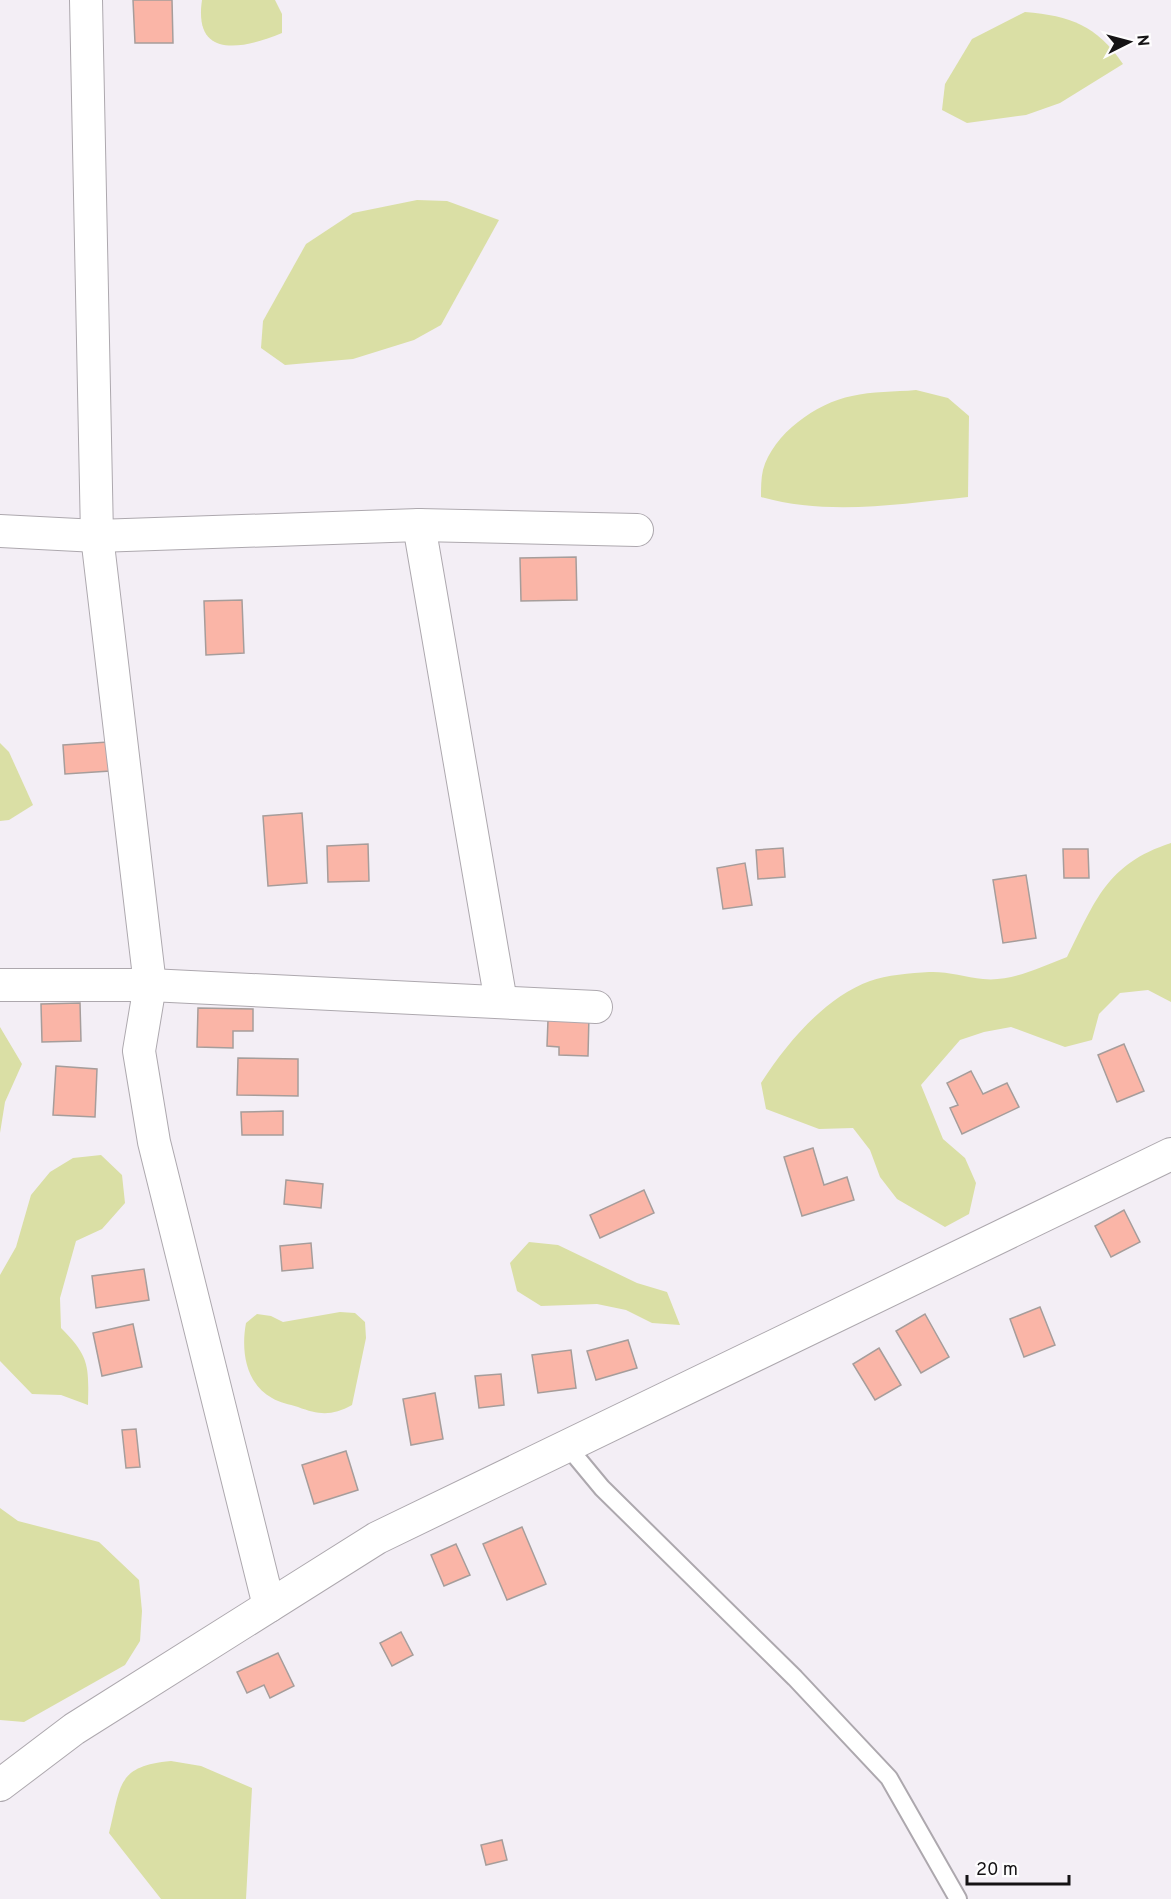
<svg xmlns="http://www.w3.org/2000/svg" width="1171" height="1899" font-family="Overpass,sans-serif">
  <rect width="100%" height="100%" fill="#f3eef5"/>
  <!-- green -->
  <g fill="#dadfa5">
    <path d="M202,0H275L282,14V33C245,48 193,61 202,0Z"/>
    <path d="M1025,12C1071,16 1096,25 1123,64L1060,103L1026,115L967,123L942,110L945,84L972,39Z"/>
    <path d="M417,200L447,201L499,220L441,325L414,340L353,359L285,365L261,348L263,321L306,244L353,213Z"/>
    <path d="M916,390L948,398L969,416L968,497C899,504 829,516 761,497C761,488 761,478 763,470C773,434 816,403 852,396C872,391 895,392 916,390Z"/>
    <path d="M0,743L9,752L33,805L9,820L0,821Z"/>
    <path d="M1171,843V1002L1148,990L1120,993L1099,1014L1092,1040L1065,1047L1011,1027L984,1032L960,1040L921,1085L943,1139L965,1158L976,1183L969,1214L945,1227L897,1199L880,1177L870,1150L853,1128L819,1129L766,1109L761,1083C786,1044 824,998 870,981C886,975 911,973 929,972C946,971 965,977 983,979C1012,982 1040,967 1067,957C1095,902 1106,864 1171,843Z"/>
    <path d="M0,1027L22,1064L5,1102L0,1133Z"/>
    <path d="M101,1155L122,1175L125,1203L102,1229L76,1241L60,1298L61,1328C89,1356 89,1365 88,1405L61,1395L32,1394L0,1361V1275L16,1247L31,1195L50,1172L73,1158Z"/>
    <path d="M529,1242L558,1245L637,1283L667,1292L680,1325L652,1323L626,1310L597,1304L541,1306L517,1291L510,1263Z"/>
    <path d="M340,1312L355,1313L365,1322L366,1338L352,1405C332,1416 319,1415 298,1407C289,1404 280,1403 272,1398C245,1383 241,1350 246,1323L257,1314L271,1316L283,1322Z"/>
    <path d="M0,1508L18,1521L99,1542L139,1580L142,1611L140,1641L125,1665L24,1722L0,1720Z"/>
    <path d="M171,1761L201,1766L252,1788L246,1899H161L109,1833C121,1786 116,1766 171,1761Z"/>
  </g>
  <!-- building -->
  <g fill="#fab5a7" stroke="#a69d9b" stroke-width="1.5">
    <path d="M133,0H172L173,43H135Z"/>
    <path d="M576,557L577,600L521,601L520,558Z"/>
    <path d="M242,600L244,653L206,655L204,601Z"/>
    <path d="M108,742L110,771L65,774L63,745Z"/>
    <path d="M302,813L307,883L268,886L263,816Z"/>
    <path d="M368,844L369,881L328,882L327,846Z"/>
    <path d="M783,848L785,877L758,879L756,850Z"/>
    <path d="M1063,849H1088L1089,878H1064Z"/>
    <path d="M745,863L752,905L723,909L717,868Z"/>
    <path d="M1026,875L1036,938L1003,943L993,880Z"/>
    <path d="M80,1003L81,1041L42,1042L41,1004Z"/>
    <path d="M198,1008L253,1009V1031H233V1048L197,1047Z"/>
    <path d="M589,1015L588,1056L559,1055V1047L547,1046L548,1020Z"/>
    <path d="M1124,1044L1144,1091L1117,1102L1098,1055Z"/>
    <path d="M238,1058L298,1059V1096L237,1095Z"/>
    <path d="M56,1066L97,1069L95,1117L53,1115Z"/>
    <path d="M971,1071L983,1094L1007,1083L1019,1107L962,1134L950,1108L958,1105L947,1083Z"/>
    <path d="M283,1111V1135H242L241,1112Z"/>
    <path d="M813,1148L824,1185L847,1177L854,1200L802,1216L784,1157Z"/>
    <path d="M286,1180L323,1184L321,1208L284,1204Z"/>
    <path d="M644,1190L654,1213L600,1238L590,1215Z"/>
    <path d="M1124,1210L1140,1242L1111,1257L1095,1226Z"/>
    <path d="M311,1243L313,1268L282,1271L280,1246Z"/>
    <path d="M144,1269L149,1300L96,1308L92,1276Z"/>
    <path d="M1040,1307L1055,1345L1024,1357L1010,1319Z"/>
    <path d="M925,1314L949,1357L921,1373L896,1331Z"/>
    <path d="M133,1324L142,1367L102,1376L93,1333Z"/>
    <path d="M628,1340L637,1368L596,1380L587,1351Z"/>
    <path d="M879,1348L901,1385L875,1400L853,1364Z"/>
    <path d="M571,1350L576,1388L538,1393L532,1355Z"/>
    <path d="M501,1374L504,1405L479,1408L475,1376Z"/>
    <path d="M435,1393L443,1439L411,1445L403,1399Z"/>
    <path d="M136,1429L140,1467L126,1468L122,1430Z"/>
    <path d="M346,1451L358,1490L314,1504L302,1465Z"/>
    <path d="M522,1527L546,1584L507,1600L483,1544Z"/>
    <path d="M456,1544L470,1575L444,1586L431,1555Z"/>
    <path d="M401,1632L413,1655L392,1666L380,1643Z"/>
    <path d="M278,1653L294,1686L270,1698L264,1685L247,1693L237,1672Z"/>
    <path d="M502,1840L507,1860L486,1865L481,1845Z"/>
  </g>
  <g fill="none" stroke-linecap="round" stroke-linejoin="round">
    <defs>
      <path id="lane" d="M568,1447L602,1488L795,1678L889,1778L958,1899"/>
      <g id="street">
        <path d="M86,0L97,536L150,985L139,1051L154,1142L269,1606"/>
        <path d="M419,525L501,1002"/>
        <path d="M0,531L97,536L419,525L637,530"/>
        <path d="M0,985H150L596,1007"/>
        <path d="M0,1785L74,1729L377,1538L1171,1154"/>
      </g>
    </defs>
    <!-- lane casing -->
    <use href="#lane" stroke="#ada8ae" stroke-width="20"/>
    <!-- street casing -->
    <use href="#street" stroke="#ada8ae" stroke-width="34"/>
    <!-- lane -->
    <use href="#lane" stroke="#fff" stroke-width="16"/>
    <!-- street -->
    <use href="#street" stroke="#fff" stroke-width="32"/>
  </g>
  <!-- north arrow -->
  <g transform="translate(1129 42) rotate(84)" stroke="#fefdfe" stroke-width="4.5" paint-order="stroke">
  <path d="M0-4.5L10 22L0 15L-10 22Z" fill="#151315"/>
  <text y="-9" font-size="16" font-weight="bold" text-anchor="middle" fill="#151315">N</text>
  </g>
  <!-- scale -->
  <path d="M967 1875v9h102v-9" fill="none" stroke="#151315" stroke-width="3"/>
  <text x="976" y="1875" font-size="18" fill="#151315" stroke="#fefdfe" stroke-width="4.5" paint-order="stroke">20 m</text>
</svg>
